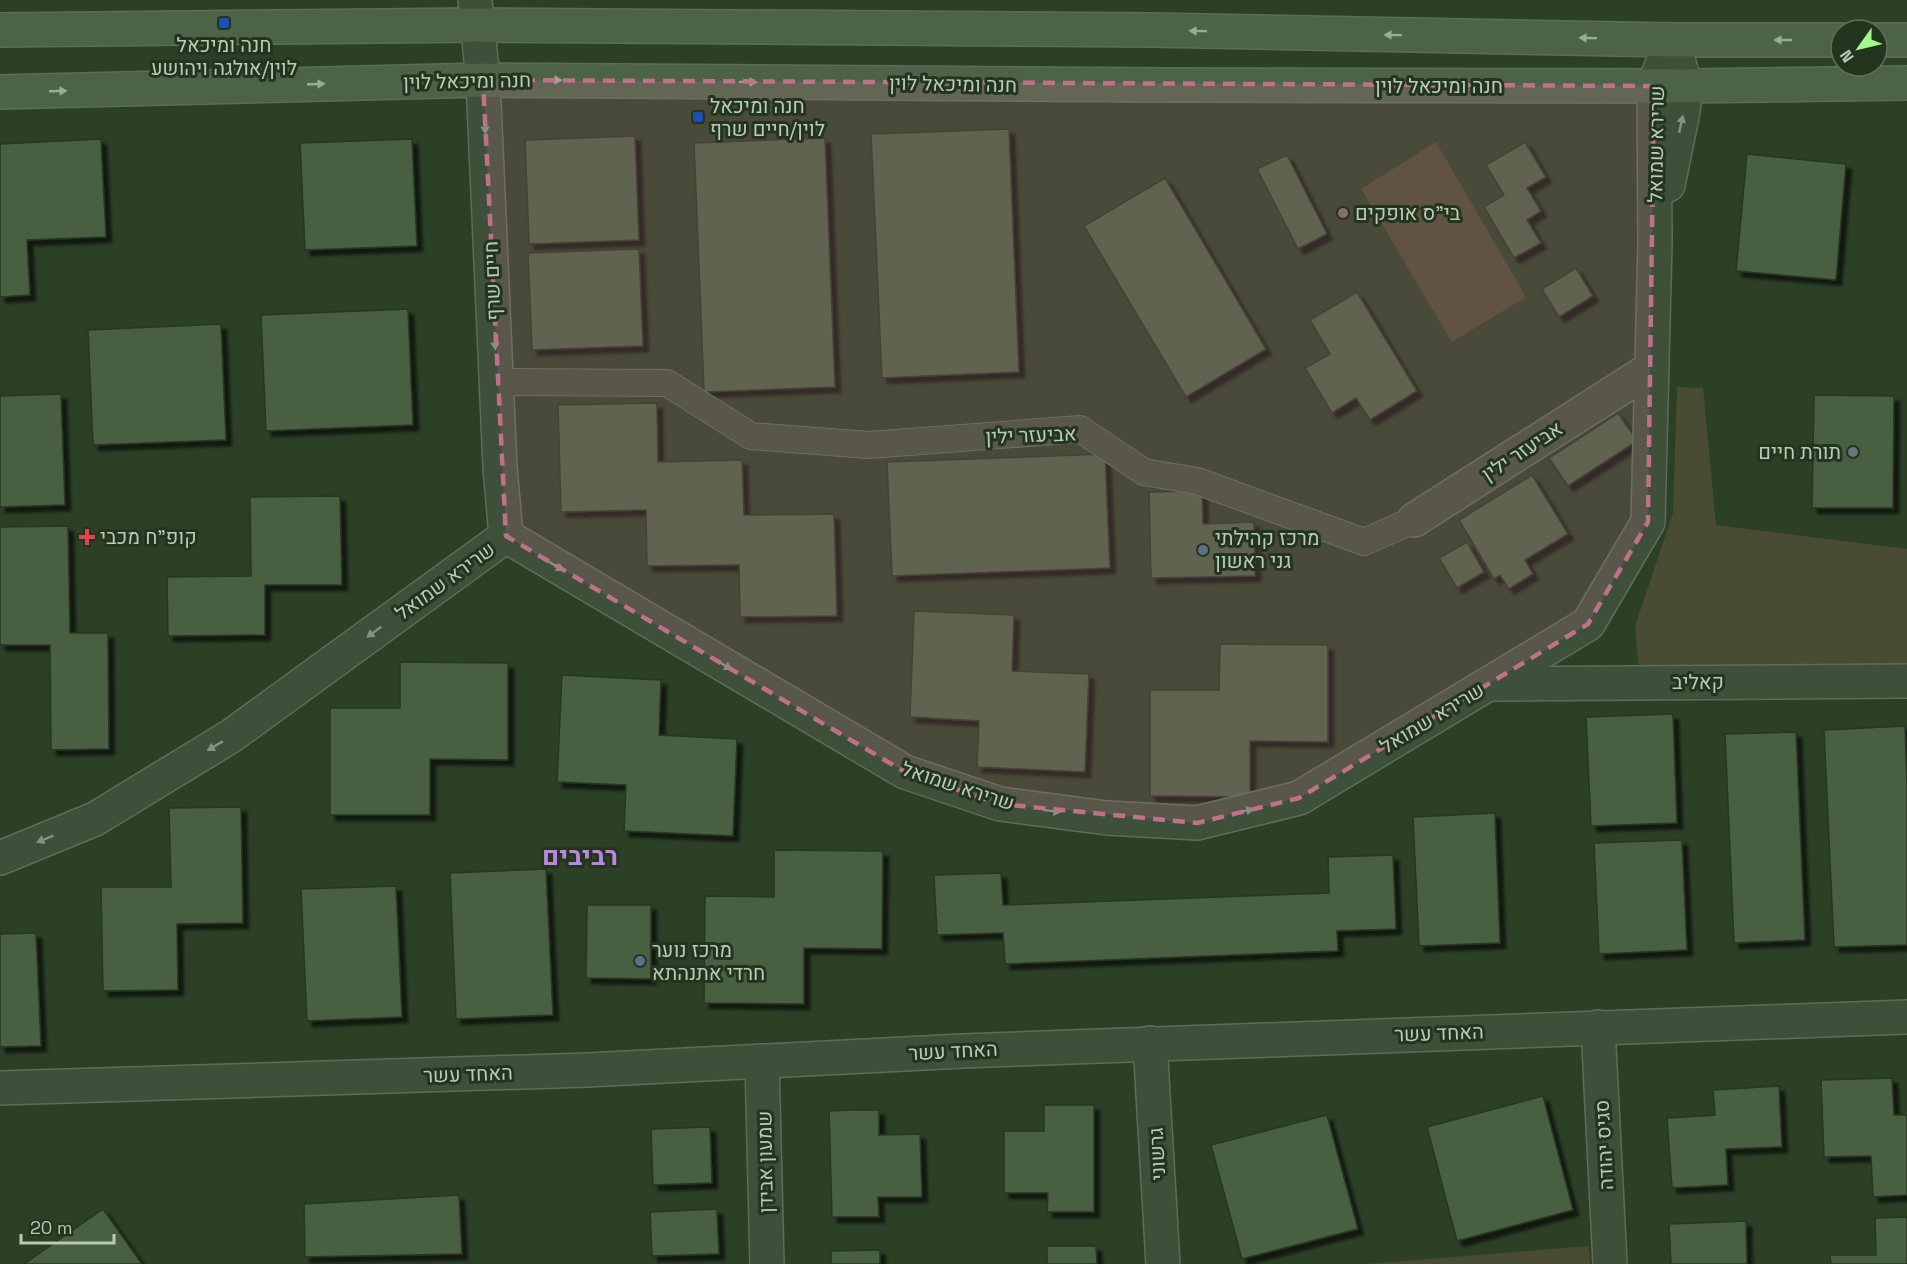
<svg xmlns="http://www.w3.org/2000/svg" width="1907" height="1264" font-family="'Space Grotesk',Heebo,sans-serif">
  <defs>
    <filter id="shadow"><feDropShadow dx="5.5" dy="5.5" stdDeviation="1.5" flood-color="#0009"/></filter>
  </defs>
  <rect width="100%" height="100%" fill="#2c4026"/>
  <!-- green -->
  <g fill="#494b33">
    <path d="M1436,142L1526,297L1452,342L1361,189Z"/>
    <path d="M1677,387L1703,388L1716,525L1907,549V677L1640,682L1635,626L1673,513Z"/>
    <path d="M1589,1246L1590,1264H1367Z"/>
  </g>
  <!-- building -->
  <g fill="#495f42" stroke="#263721" stroke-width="1.5" filter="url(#shadow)">
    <path d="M1009,129L1019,372L882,378L871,134Z"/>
    <path d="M635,136L639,240L529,244L525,140Z"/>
    <path d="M825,138L835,387L704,392L694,143Z"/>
    <path d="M101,139L106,237L27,240L30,295L0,297V144Z"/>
    <path d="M412,139L417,246L305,250L300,143Z"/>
    <path d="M1525,142L1546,177L1527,188L1541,211L1527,220L1541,243L1514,258L1484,207L1504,195L1486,165Z"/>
    <path d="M1747,154L1846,164L1836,280L1736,271Z"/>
    <path d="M1287,155L1327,234L1298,249L1257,169Z"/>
    <path d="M1165,178L1266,349L1186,397L1084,226Z"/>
    <path d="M639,249L643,346L532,350L528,253Z"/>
    <path d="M1576,268L1593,296L1559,317L1542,289Z"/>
    <path d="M1357,292L1417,391L1370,420L1356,398L1332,413L1305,368L1330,354L1310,320Z"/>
    <path d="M408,309L413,425L266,431L261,315Z"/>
    <path d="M221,324L226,440L93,445L88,330Z"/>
    <path d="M61,394L65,505L0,507V396Z"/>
    <path d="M1814,395L1894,396L1893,508H1812Z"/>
    <path d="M657,403L658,462L742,460L744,515L834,514L837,616L740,617L739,565L647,566L646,510L561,512L558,405Z"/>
    <path d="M1618,413L1637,441L1568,486L1549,458Z"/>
    <path d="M1105,454L1110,568L892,576L887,462Z"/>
    <path d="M1532,475L1568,534L1525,560L1533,574L1509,589L1500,575L1494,579L1459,520Z"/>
    <path d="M1202,491L1203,524L1254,522L1255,576L1151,578L1149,492Z"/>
    <path d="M340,496L342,585H265V635L168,636L167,577L251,576L250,497Z"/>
    <path d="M68,526L70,633H108L109,749L51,750L50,645H0V527Z"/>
    <path d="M1467,542L1484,572L1457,588L1439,558Z"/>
    <path d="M914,611L1014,615L1012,671L1089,674L1085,772L977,767L979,721L910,717Z"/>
    <path d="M1220,644L1328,645V742L1250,741V797L1150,796V690H1219Z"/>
    <path d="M400,662L508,663V760L430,759V815H330V708H400Z"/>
    <path d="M562,675L661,680L659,735L737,739L733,836L624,831L626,785L557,782Z"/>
    <path d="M1673,714L1677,823L1591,826L1586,717Z"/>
    <path d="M1905,726L1907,782V945L1834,947L1824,730Z"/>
    <path d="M1796,732L1805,940L1734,943L1725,734Z"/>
    <path d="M241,807L243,923L177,924L178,990L103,991L101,887H171L169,808Z"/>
    <path d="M1495,813L1500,943L1419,946L1413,817Z"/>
    <path d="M1682,840L1687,950L1599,954L1594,843Z"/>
    <path d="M774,850L883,851L882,949L804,948V1004L704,1003L705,896L774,897Z"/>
    <path d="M1393,855L1396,929L1337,931L1338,951L1005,964L1003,933L937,935L934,875L1001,873L1003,905L1329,893L1328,857Z"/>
    <path d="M546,869L553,1015L456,1019L450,873Z"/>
    <path d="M396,886L402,1017L307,1021L301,889Z"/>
    <path d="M587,905H651V979L586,978Z"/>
    <path d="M36,933L41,1046L0,1047V934Z"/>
    <path d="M1892,1078L1894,1115H1907V1195L1873,1197L1871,1156L1824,1157L1821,1080Z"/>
    <path d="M1779,1086L1782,1147L1726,1149L1728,1185L1672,1188L1667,1118L1715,1115L1713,1090Z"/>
    <path d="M1543,1096L1573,1210L1457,1241L1427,1127Z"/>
    <path d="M1044,1105H1094V1212H1047L1048,1193H1004V1131H1044Z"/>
    <path d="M851,1110H879V1135L920,1134L922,1197H878L879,1217H832L829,1111Z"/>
    <path d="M1327,1115L1358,1229L1242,1259L1211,1145Z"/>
    <path d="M710,1127L712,1183L653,1185L651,1129Z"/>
    <path d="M459,1195L462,1254L305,1257L304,1204Z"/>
    <path d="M103,1209L142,1264H24Z"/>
    <path d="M717,1209L719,1254L652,1256L650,1212Z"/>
    <path d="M1907,1217V1264H1831L1830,1255H1876L1875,1218Z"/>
    <path d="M1746,1221L1747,1264H1671L1669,1224Z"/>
    <path d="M1047,1246H1096L1097,1264H1047Z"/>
    <path d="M880,1250V1264H831V1251Z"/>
  </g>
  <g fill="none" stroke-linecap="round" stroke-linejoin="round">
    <defs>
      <path id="pedestrian" d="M496,382L667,383L751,436L869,445L1080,429L1144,472L1197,481L1364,542L1414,520"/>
      <g id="minor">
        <path d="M475,0L483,80L500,467L506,536"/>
        <path d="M1668,185L1683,112L1686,86L1678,60"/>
        <path d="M1414,520L1652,368"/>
        <path d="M506,536L905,772L1000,804L1107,818L1197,823L1299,798L1588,624L1648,522L1655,242L1654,86L1671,40"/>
        <path d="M1489,684L1907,681"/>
        <path d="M0,858L95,819L231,736L506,536"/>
        <path d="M1598,1027L1610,1264"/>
        <path d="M1150,1043L1163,1264"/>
        <path d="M762,1061L767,1264"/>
        <path d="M0,1088L587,1070L963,1051L1907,1017"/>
      </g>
      <g id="secondary">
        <path d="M0,30L478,25L1151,30L1671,40H1841"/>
        <path d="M1877,40H1907"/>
        <path d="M0,92L483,80L1168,85L1686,86L1907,83"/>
      </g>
    </defs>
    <!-- pedestrian casing -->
    <use href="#pedestrian" stroke="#5d6d58" stroke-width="28"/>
    <!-- minor casing -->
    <use href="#minor" stroke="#5d6d58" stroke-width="36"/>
    <!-- secondary casing -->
    <use href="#secondary" stroke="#5d6d58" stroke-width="36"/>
    <!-- pedestrian -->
    <use href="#pedestrian" stroke="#3f503a" stroke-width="26"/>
    <!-- minor -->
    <use href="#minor" stroke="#3f503a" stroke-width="33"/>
    <!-- secondary -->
    <use href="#secondary" stroke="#4d6348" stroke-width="33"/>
  </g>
  <!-- one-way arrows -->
  <defs><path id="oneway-solid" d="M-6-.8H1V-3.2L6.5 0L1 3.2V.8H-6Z" transform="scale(1.5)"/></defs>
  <g fill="#99ab96">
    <use href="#oneway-solid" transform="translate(1198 31) rotate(-179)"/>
    <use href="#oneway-solid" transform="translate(1393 35) rotate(-179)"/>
    <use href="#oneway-solid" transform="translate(1588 38) rotate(-179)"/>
    <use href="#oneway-solid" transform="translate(1783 40) rotate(180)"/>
    <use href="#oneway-solid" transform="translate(553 80) rotate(1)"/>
    <use href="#oneway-solid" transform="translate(748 82) rotate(1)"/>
    <use href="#oneway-solid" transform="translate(316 84) rotate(-2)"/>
    <use href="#oneway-solid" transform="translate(58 91) rotate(-2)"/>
  </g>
  <g fill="#83937f">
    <use href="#oneway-solid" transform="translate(1681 124) rotate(-78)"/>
    <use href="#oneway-solid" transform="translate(485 125) rotate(88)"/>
    <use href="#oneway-solid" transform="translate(495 341) rotate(88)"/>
    <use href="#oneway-solid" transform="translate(556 566) rotate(31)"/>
    <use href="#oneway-solid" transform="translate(374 632) rotate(144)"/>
    <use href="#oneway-solid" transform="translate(724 665) rotate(31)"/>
    <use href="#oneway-solid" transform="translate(215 746) rotate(149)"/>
    <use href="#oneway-solid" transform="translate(1052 811) rotate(7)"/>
    <use href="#oneway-solid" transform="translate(1245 811) rotate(-14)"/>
    <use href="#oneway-solid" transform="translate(45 839) rotate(158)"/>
  </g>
  <!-- marked area -->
  <path fill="#be7189" fill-opacity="0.2" stroke="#be7189" stroke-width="4.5" stroke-dasharray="12 8" stroke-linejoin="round" d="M483,80L1654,86L1648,522L1588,624L1299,798L1197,823L1000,804L905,772L506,536Z"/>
  <!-- markers -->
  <g fill="#1a4fb4" stroke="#24351f" stroke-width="2">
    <rect x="218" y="17" width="12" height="12" rx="3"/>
    <rect x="692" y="111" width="12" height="12" rx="3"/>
  </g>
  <circle fill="#8d6e63" stroke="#24351f" stroke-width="2" cx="1343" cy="213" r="6"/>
  <circle fill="#6b7280" stroke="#24351f" stroke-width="2" cx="1853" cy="452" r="6"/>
  <path fill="#e0444e" stroke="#24351f" stroke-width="2" d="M84 528h6v6h6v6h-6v6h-6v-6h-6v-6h6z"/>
  <g fill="#5c6f8a" stroke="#24351f" stroke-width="2">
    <circle cx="1203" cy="550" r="6"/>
    <circle cx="640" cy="961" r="6"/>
  </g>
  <g text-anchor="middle" stroke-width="6" stroke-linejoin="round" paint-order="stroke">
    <!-- poi labels -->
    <g font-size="20" fill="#bacab7" stroke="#24351f" text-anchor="start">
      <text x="224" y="52" text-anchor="middle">חנה ומיכאל<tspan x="224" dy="23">לוין/אולגה ויהושע</tspan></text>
      <text x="710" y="113">חנה ומיכאל<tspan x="710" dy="23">לוין/חיים שרף</tspan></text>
      <text x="1355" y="220">בי"ס אופקים</text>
      <text x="1841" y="459" text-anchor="end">תורת חיים</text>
      <text x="100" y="544">קופ"ח מכבי</text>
      <text x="1215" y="545">מרכז קהילתי<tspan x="1215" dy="23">גני ראשון</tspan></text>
      <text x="652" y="957">מרכז נוער<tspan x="652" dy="23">חרדי אתנהתא</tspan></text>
    </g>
    <!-- street labels -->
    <g font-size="20" fill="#bacab7" stroke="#24351f">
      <text transform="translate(467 81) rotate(-1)" y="7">חנה ומיכאל לוין</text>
      <text transform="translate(953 84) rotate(1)" y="7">חנה ומיכאל לוין</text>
      <text x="1439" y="93">חנה ומיכאל לוין</text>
      <text transform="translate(1656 144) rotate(-89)" y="7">שרירא שמואל</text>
      <text transform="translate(492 281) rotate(-92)" y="7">חיים שרף</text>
      <text transform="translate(1031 435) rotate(-2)" y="7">אביעזר ילין</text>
      <text transform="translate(1522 451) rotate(-33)" y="7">אביעזר ילין</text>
      <text transform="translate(445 581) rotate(-36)" y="7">שרירא שמואל</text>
      <text x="1698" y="689">קאליב</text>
      <text transform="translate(1432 718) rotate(-31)" y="7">שרירא שמואל</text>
      <text transform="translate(958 786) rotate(18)" y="7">שרירא שמואל</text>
      <text transform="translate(1439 1033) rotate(-2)" y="7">האחד עשר</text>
      <text transform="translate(953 1051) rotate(-3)" y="7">האחד עשר</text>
      <text transform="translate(468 1074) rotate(-2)" y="7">האחד עשר</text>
      <text transform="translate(1604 1145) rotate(-93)" y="7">סגיס יהודה</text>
      <text transform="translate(1157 1154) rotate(-93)" y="7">גרשוני</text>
      <text transform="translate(765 1162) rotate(-91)" y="7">שמעון אבידן</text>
    </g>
    <!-- district labels -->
    <g font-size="26" font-weight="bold" fill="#bd85dd" stroke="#24351f">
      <text x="580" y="865">רביבים</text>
    </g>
  </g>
  <!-- north arrow -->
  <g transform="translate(1859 48) rotate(236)"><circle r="28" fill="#24351f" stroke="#60715c" stroke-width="1.5"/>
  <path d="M0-4.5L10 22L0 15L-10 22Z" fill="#a3f78f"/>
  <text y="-9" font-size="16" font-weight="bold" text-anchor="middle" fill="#bacab7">N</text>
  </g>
  <!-- scale -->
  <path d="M21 1234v9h93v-9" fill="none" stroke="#bacab7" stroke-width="3"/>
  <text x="30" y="1234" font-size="18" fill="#bacab7" stroke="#24351f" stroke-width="4.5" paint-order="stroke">20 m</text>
</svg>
